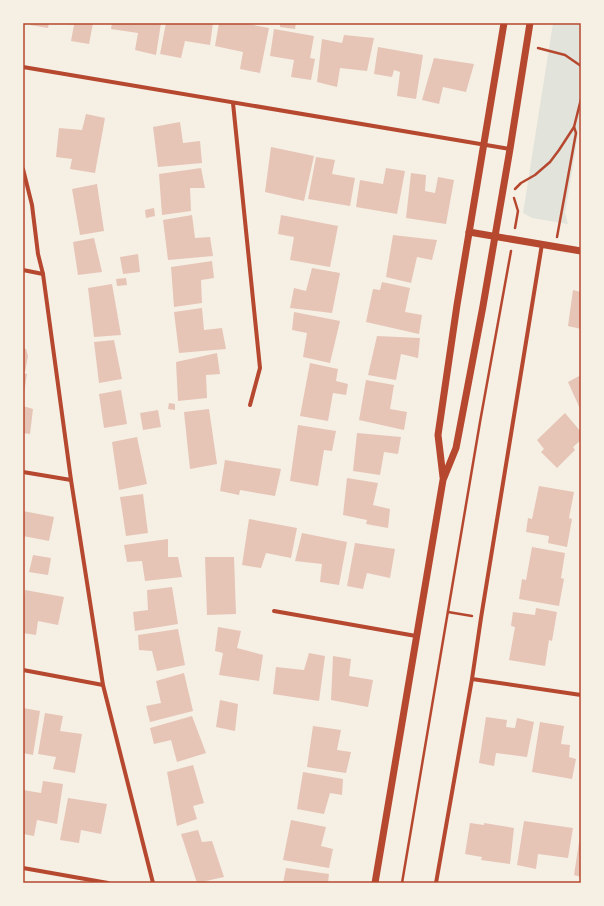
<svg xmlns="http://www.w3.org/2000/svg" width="604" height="906" font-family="Figtree,sans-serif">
  <rect width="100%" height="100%" fill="#f6efe4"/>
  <!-- green -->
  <path fill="#e2e4dc" d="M553,23H581V116L565,213L568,224L532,218L523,213Z"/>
  <!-- building -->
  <g fill="#e6c5b7">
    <path d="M30,23H49L48,28L30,25Z"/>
    <path d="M65,23H93L89,44L71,41L74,25L65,24Z"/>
    <path d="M112,23H161L156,55L135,50L138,33L111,29Z"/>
    <path d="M166,23H213L210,45L185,41L181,58L160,54Z"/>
    <path d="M219,23H242L269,28L260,73L240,69L243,52L215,46Z"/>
    <path d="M280,23H296L295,29L280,27Z"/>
    <path d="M274,29L314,36L310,58L315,59L311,80L291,77L294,60L270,56Z"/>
    <path d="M344,35L374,38L367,71L340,68L337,87L317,82L322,39L342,43Z"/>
    <path d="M378,47L423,55L416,99L397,96L400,72L394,70L392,77L374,74Z"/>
    <path d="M434,58L474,64L466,92L443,87L439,104L422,100Z"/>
    <path d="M86,114L105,118L95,173L70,169L72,159L56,157L59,128L82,130Z"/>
    <path d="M180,122L183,143L200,141L202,163L158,167L153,127Z"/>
    <path d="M271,147L314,156L304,201L265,192Z"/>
    <path d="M316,157L335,160L332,174L355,178L350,206L308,199Z"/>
    <path d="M201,168L205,188H190L191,211L162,215L159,174Z"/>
    <path d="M386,168L405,171L397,214L356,207L360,180L383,184Z"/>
    <path d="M411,173L426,175L425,191L435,193L438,177L454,180L446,224L406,218Z"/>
    <path d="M97,184L104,231L80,235L72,189Z"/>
    <path d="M154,208L155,216L146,218L145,210Z"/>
    <path d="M192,215L195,238L210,237L213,256L168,260L163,220Z"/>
    <path d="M281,215L338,226L330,267L290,260L294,237L278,234Z"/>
    <path d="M393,235L437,240L432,260L417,257L411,283L386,277Z"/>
    <path d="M94,238L102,272L78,275L73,242Z"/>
    <path d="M138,254L140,272L123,274L120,257Z"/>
    <path d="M212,261L214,278L201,280L202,303L174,307L171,267Z"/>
    <path d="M312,268L340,273L332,313L290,308L294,288L306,291Z"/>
    <path d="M126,278L127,285L117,286L116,279Z"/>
    <path d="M382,282L410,288L405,312L422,315L419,334L366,322L373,289L380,290Z"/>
    <path d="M112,284L121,335L94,337L88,288Z"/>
    <path d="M573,290L581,292V329L568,326Z"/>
    <path d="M202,308L204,330L222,328L226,349L179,353L174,312Z"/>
    <path d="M294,312L340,321L330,363L303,357L307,333L292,330Z"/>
    <path d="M377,336L420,338L418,358L401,354L396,380L368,375Z"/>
    <path d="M114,340L122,379L99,383L94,342Z"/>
    <path d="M23,348L26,349L28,356L25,372L23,371Z"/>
    <path d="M217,353L220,374L206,375L207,398L178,401L176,362Z"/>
    <path d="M310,363L338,369L336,381L348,384L346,395L333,393L328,421L300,416Z"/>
    <path d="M23,373L27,374L24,393H23Z"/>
    <path d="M581,375V411L568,382Z"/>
    <path d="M366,380L394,385L390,409L407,412L404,430L359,420Z"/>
    <path d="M121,390L127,424L104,428L99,394Z"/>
    <path d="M169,403L175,404V410L168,409Z"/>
    <path d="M23,406L33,409L30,434L23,433Z"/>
    <path d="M209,409L217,464L190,469L184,412Z"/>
    <path d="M158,410L161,427L143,430L140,413Z"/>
    <path d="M565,413L581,432V440L573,447L575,450L557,468L541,452L544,449L537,440Z"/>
    <path d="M298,425L336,431L332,451L324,450L318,486L290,481Z"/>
    <path d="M357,433L401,437L398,454L384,452L380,475L353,471Z"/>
    <path d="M137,437L147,484L119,490L112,442Z"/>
    <path d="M225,460L281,469L275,496L240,490L239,495L220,491Z"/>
    <path d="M347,478L378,483L373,505L390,509L388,528L366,524L367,520L343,515Z"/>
    <path d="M539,486L574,492L569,518L572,519L567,547L548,543L549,536L526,532L528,518L532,519Z"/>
    <path d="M143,494L148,533L126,536L120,497Z"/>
    <path d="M23,511L54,517L49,541L23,536Z"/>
    <path d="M249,519L297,528L291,558L266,553L261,568L242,565Z"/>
    <path d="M302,533L347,542L339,585L320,582L322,564L295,561Z"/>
    <path d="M168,539V557H178L182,577L145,581L142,561L127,562L124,545Z"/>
    <path d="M355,543L395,549L390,578L367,573L363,589L347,586Z"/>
    <path d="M532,547L565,553L561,578L564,579L559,606L519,599L522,579L526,580Z"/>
    <path d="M33,555L51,558L48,575L29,572Z"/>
    <path d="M205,557H234L236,614L207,615Z"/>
    <path d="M172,587L178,624L135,631L133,612L148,610L147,590Z"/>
    <path d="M25,590L64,597L58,625L38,621L36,635L23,633V602Z"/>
    <path d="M536,608L557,612L552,641L549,640L545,666L509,660L515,627L511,626L513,612L535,615Z"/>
    <path d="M218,627L241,631L237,648L263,655L259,681L219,675L223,653L215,651Z"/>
    <path d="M178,629L185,665L157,671L152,651L139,650L138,635Z"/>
    <path d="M309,653L325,656L319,701L273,694L276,667L304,670Z"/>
    <path d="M333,656L351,659L349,676L373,680L368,707L331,700Z"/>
    <path d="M184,673L193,711L150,722L146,706L161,703L156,681Z"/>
    <path d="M220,700L238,704L235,731L216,727Z"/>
    <path d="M23,708L40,711L33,755L23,753Z"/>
    <path d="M45,713L63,716L60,731L82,734L75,773L53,769L56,757L38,754Z"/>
    <path d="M192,716L206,753L177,762L171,740L154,744L150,728Z"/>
    <path d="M486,717L507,720L506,727L515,728L517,718L534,722L527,757L496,753L494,766L479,763Z"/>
    <path d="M540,722L564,726L561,744L570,745L569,757L576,759L572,779L532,772Z"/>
    <path d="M313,726L341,730L337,750L351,752L346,773L307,767Z"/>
    <path d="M193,765L204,803L193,806L197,819L177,826L167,772Z"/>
    <path d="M303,772L343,779L342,795L330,793L324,814L297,809Z"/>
    <path d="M43,781L63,784L57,824L37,820L34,836L23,834V790L41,793Z"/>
    <path d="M68,798L107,804L101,834L81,830L79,843L60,840Z"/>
    <path d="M291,820L326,827L321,846L333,849L329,868L283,860Z"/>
    <path d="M524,821L573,828L568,858L538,854L536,869L517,865Z"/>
    <path d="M470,823L484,825V823L514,828L510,864L481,860L482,857L465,854Z"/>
    <path d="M198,830L202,842L212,841L224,877L197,883L181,834Z"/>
    <path d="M580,836H581V877L574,875Z"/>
    <path d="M286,868L329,874L328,883H283Z"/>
  </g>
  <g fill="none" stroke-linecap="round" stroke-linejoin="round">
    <!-- path -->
    <g stroke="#b5482f" stroke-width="2.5">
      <path d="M538,48L565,55L581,66"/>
      <path d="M515,189L521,183L535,175L550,162L559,150L574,127L581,99"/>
      <path d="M514,198L518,211L515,228"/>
      <path d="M557,237L576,133L574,127"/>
      <path d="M448,612L472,616"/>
      <path d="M402,883L480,422L511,251"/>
    </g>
    <!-- minor -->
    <g stroke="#b5482f" stroke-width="4">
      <path d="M23,67L510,149"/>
      <path d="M233,103L260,368L250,405"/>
      <path d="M23,169L32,205L38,254L43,274L71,480L103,685L153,883"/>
      <path d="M23,270L43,274"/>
      <path d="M23,472L71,480"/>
      <path d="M274,611L416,636"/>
      <path d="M23,670L103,685"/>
      <path d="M472,679L581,695"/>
      <path d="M23,868L108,883"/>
      <path d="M436,883L472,679L481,618L542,244"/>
    </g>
    <!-- tertiary -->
    <g stroke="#b5482f" stroke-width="7">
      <path d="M469,232L581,251"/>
      <path d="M443,477L438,435L457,305L504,23"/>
      <path d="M375,883L443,480L456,448L483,306L510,149L530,23"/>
    </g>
  </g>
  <!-- border -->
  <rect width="604" height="906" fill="none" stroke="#f6efe4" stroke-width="48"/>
  <rect x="24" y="24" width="556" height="858" fill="none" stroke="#b5482f" stroke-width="1.5"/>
</svg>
